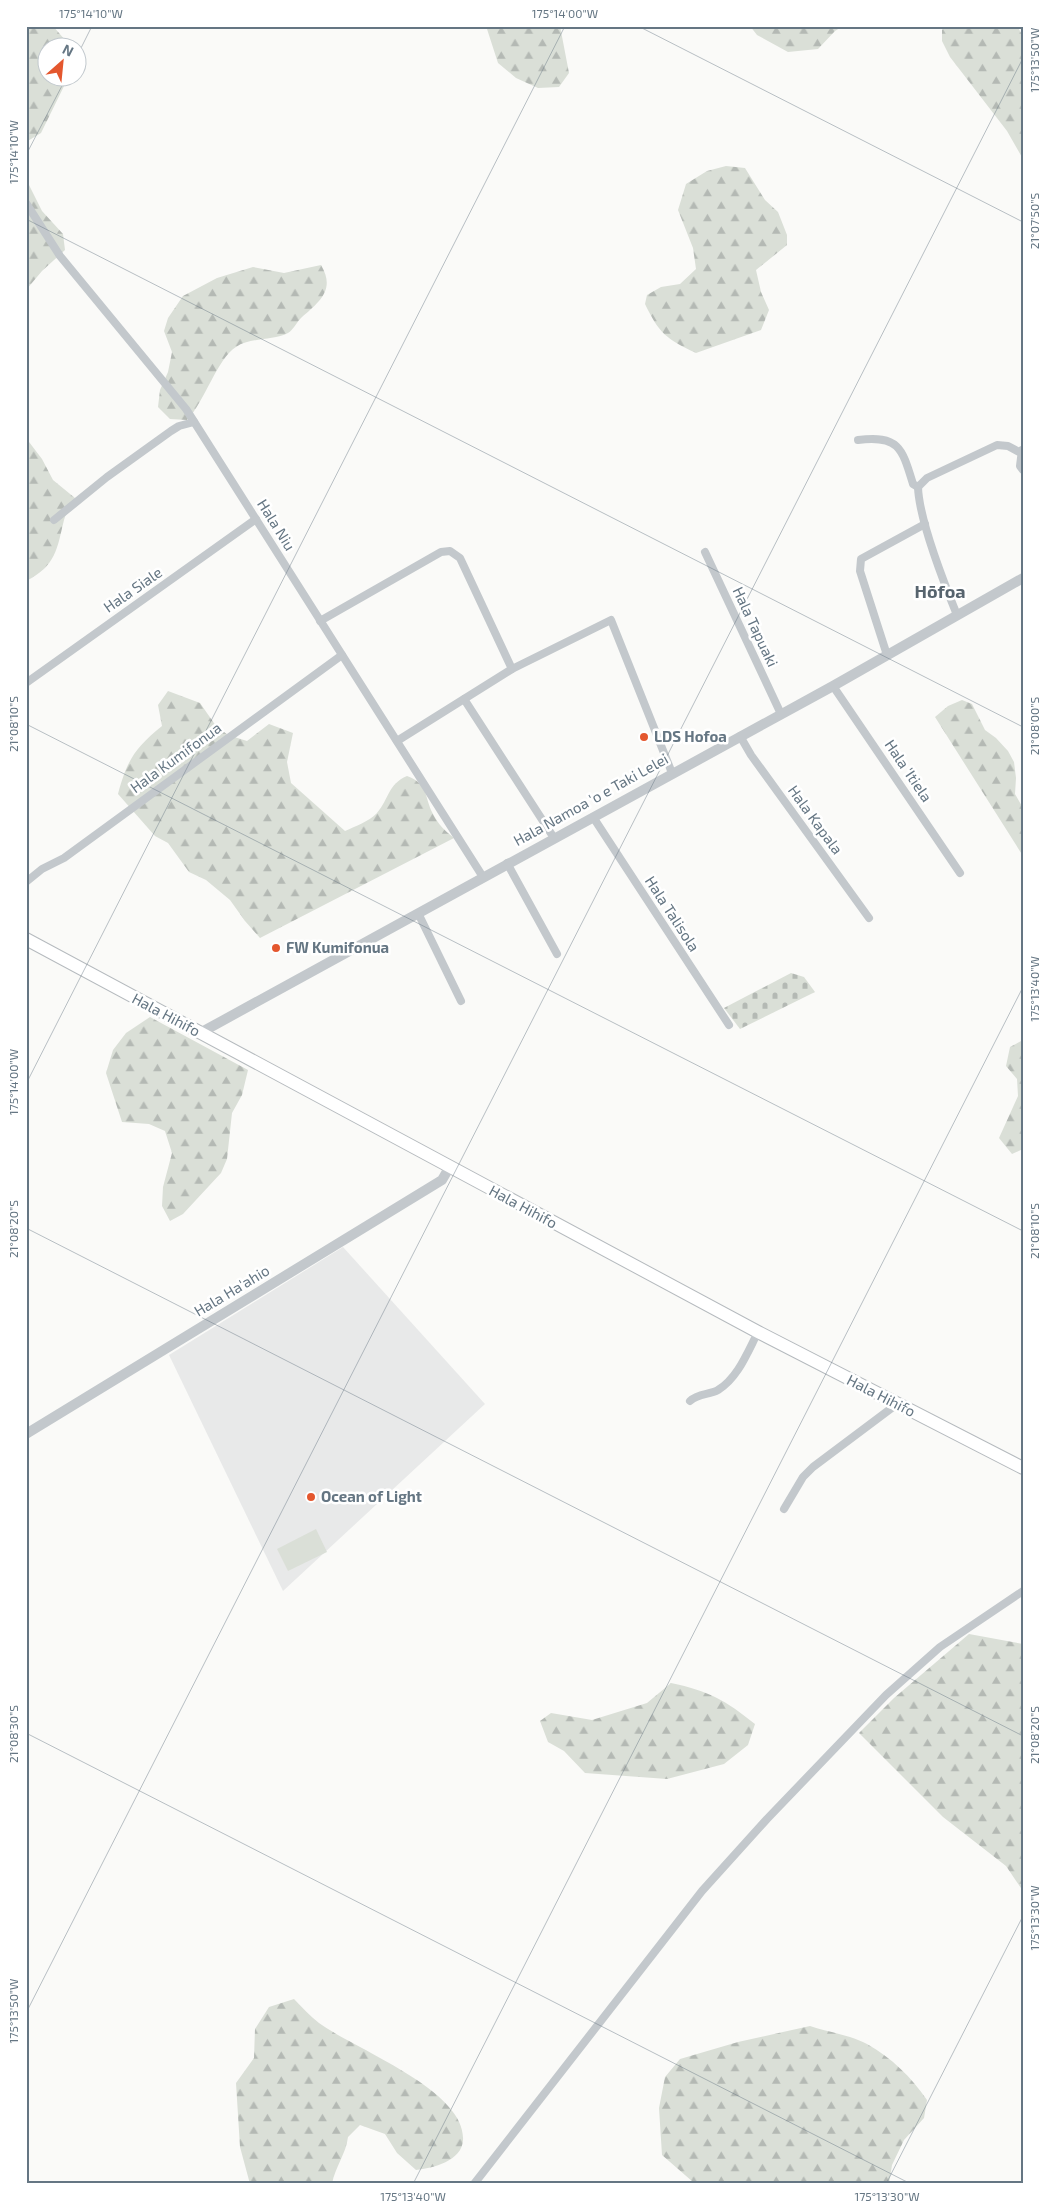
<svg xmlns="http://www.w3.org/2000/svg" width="1049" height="2210" font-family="'Exo 2',sans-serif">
  <defs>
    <pattern id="forest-firs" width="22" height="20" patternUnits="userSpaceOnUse" patternTransform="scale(1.25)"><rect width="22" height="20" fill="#dadfd7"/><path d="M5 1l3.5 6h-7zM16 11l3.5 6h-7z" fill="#b4b9b4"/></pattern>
    <pattern id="cemetery-stones" width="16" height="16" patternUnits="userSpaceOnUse" patternTransform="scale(1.25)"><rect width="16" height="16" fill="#dadfd7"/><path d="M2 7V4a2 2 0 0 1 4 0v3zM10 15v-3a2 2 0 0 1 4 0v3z" fill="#b4b9b4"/></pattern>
  </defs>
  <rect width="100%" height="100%" fill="#fafaf8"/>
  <!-- built -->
  <path fill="#e8e9e9" d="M343,1247L485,1404L283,1591L169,1355Z"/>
  <!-- forest -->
  <g fill="url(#forest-firs)">
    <path d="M26,26H53L71,47L48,48V78H68L41,133L26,142Z"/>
    <path d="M484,26H560L569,73L559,87L538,88L516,78L498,63L487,29Z"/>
    <path d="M750,26H843L835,31L818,49L788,52L757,35Z"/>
    <path d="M946,26H1017L1023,36V159L1007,131L950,57L942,41V30Z"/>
    <path d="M726,166L745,168L765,200L778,212L787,235V245L756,270L761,292L769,310L761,330L696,353C666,339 659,333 645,304L647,295L661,287L680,284L696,269L693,248L678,210L686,184L707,171Z"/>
    <path d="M26,179L42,211L63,234L65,250L42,271L26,290Z"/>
    <path d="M321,265C336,290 319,302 301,318C297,322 293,330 288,333C273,341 250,337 236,347C217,359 205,401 187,420L170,419L158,407L160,390L168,372L172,352L164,331L168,318L183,296L217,278L253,267L284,273Z"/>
    <path d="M26,438L42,459L53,480L75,498C72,505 66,512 64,520C57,549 56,566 26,581Z"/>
    <path d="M168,691L200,703L216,726L228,735L247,741L269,724L293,733L287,762L291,783L345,831C356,826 368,822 377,813C389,799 388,784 407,776C429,784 424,797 433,814C438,824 445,831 454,838L260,938L245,921L230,900L206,880L189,872L168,843L155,836L118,794C127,760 135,748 162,726L158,705Z"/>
    <path d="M962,700L972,704L985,730L996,738L1008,751L1014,762L1016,778L1015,794L1023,808V856L935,717L948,706Z"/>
    <path d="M150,1017L248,1070L242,1095L232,1113L227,1159L221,1173L183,1214L170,1221L162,1206L163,1187L172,1153L165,1131L149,1124L122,1122L106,1073L113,1050L126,1033Z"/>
    <path d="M1023,1040V1149L1012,1154L999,1138L1018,1096L1017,1079L1006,1066L1010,1047Z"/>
    <path d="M969,1634L1023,1644V1891L1006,1866L943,1817L859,1733L894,1698Z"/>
    <path d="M671,1683C709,1691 725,1700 755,1724L748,1745L724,1764L667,1779L585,1773L564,1751L548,1742L540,1721L551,1713L592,1720L647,1703Z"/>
    <path d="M294,1999C302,2007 310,2016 319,2023C354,2049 466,2090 463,2140C462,2161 433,2168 416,2170L397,2153L385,2134L360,2125L348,2137C346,2154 335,2167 332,2184H250L240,2147L236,2083L254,2058L255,2029L269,2007Z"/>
    <path d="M810,2026C828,2032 850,2035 867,2044C892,2058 911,2077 927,2100L924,2118L904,2140L892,2165L889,2184L693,2182L662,2155L659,2108L665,2077L680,2059L738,2042Z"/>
  </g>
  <!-- cemetery -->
  <path fill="url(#cemetery-stones)" d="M791,973L804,977L815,992L740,1029L724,1008Z"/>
  <!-- pitch -->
  <path fill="#dadfd7" d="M316,1529L327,1552L288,1571L277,1549Z"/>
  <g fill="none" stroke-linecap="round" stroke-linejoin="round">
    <defs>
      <path id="primary" d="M26,939L758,1332L1023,1468"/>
    </defs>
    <!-- primary casing -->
    <use href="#primary" stroke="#b5babe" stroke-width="14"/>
    <!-- minor -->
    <g stroke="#c3c8cc" stroke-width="8">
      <path d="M26,203L60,256L186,409L483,877"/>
      <path d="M858,440C899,435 902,448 913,484L918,487"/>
      <path d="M1022,450L1020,466L1023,470"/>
      <path d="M918,487C919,520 944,583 957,615"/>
      <path d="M918,487L927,478L997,445L1008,446L1021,453"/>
      <path d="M54,520L107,477L171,431L179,426L194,422"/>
      <path d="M705,552L781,714"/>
      <path d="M320,621L441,552L450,551L460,558L512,669L397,741"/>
      <path d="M887,655L860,571L861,559L925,524"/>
      <path d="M512,669L611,620L672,773"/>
      <path d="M26,683L256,519"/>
      <path d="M833,686L960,873"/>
      <path d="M464,699L554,838"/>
      <path d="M740,736L751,755L869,918"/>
      <path d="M593,817L729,1025"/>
      <path d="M507,863L557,954"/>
      <path d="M26,882L42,869L64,858L342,655"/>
      <path d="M418,913L461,1001"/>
      <path d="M690,1401C698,1393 709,1395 718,1390C738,1378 748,1351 758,1332"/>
      <path d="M784,1509L803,1477L813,1467L897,1404"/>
      <path d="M474,2184L702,1891L767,1819L886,1695L940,1647L1023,1591"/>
    </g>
    <!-- tertiary -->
    <g stroke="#c3c8cc" stroke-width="10">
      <path d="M200,1033L833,686L1023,578"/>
      <path d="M26,1434L442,1180L449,1168"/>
    </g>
    <!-- primary -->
    <use href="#primary" stroke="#fff" stroke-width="12"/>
  </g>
  <!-- ticks -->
  <path fill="none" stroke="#657683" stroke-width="1" stroke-opacity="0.45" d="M638,26L1023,222M78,54L92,26M26,155L66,78M26,219L1023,727M26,724L1023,1231M26,1084L565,26M26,1228L1023,1736M26,1733L911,2184M26,2013L1023,58M413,2184L1023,987M886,2184L1023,1916"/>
  <!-- markers -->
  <g fill="#e4572e" stroke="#fff" stroke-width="2">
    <circle cx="644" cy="737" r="5"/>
    <circle cx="276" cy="948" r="5"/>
    <circle cx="311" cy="1497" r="5"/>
  </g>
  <g text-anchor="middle" stroke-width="5" stroke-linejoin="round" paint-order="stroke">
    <!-- street labels -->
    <g font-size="15" fill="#657683" stroke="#fff">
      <text transform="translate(276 525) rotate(58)" y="5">Hala Niu</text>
      <text transform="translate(133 590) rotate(-35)" y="5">Hala Siale</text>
      <text transform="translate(755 627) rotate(65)" y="5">Hala Tapuaki</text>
      <text transform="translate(176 758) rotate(-36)" y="5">Hala Kumifonua</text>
      <text transform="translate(908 771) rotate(56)" y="5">Hala 'Itiela</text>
      <text transform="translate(591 800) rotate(-29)" y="5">Hala Namoa 'o e Taki Lelei</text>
      <text transform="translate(815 820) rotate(54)" y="5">Hala Kapala</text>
      <text transform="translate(672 914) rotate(57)" y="5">Hala Talisola</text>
      <text transform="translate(166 1015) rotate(28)" y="5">Hala Hihifo</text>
      <text transform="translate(523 1207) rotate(28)" y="5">Hala Hihifo</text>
      <text transform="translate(232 1291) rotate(-31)" y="5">Hala Ha'ahio</text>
      <text transform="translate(881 1396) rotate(27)" y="5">Hala Hihifo</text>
    </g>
    <!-- poi labels -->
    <g font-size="15" font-weight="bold" fill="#657683" stroke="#fff" text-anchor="start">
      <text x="654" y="742">LDS Hofoa</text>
      <text x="286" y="953">FW Kumifonua</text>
      <text x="321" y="1502">Ocean of Light</text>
    </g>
    <!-- quarter labels -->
    <g font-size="18" font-weight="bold" fill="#57646e" stroke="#fff">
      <text x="940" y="598">Hōfoa</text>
    </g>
  </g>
  <!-- border -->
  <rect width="1049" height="2210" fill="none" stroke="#ffffff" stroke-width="55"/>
  <!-- north arrow -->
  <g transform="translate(62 62) rotate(27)"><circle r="24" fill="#ffffff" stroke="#c1c8cd"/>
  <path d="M0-4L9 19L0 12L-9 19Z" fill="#e4572e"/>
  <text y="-8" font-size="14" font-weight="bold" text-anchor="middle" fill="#657683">N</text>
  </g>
  <rect x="28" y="28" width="994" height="2154" fill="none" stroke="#657683" stroke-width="2"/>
  <g font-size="12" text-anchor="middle" fill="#657683">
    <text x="91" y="18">175°14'10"W</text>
    <text x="565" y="18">175°14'00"W</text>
    <text transform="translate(1035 60) rotate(-90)" y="4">175°13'50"W</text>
    <text transform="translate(14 152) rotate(-90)" y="4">175°14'10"W</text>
    <text transform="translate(1035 221) rotate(-90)" y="4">21°07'50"S</text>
    <text transform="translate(14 724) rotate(-90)" y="4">21°08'10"S</text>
    <text transform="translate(1035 726) rotate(-90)" y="4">21°08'00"S</text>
    <text transform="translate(1035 989) rotate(-90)" y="4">175°13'40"W</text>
    <text transform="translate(14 1082) rotate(-90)" y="4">175°14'00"W</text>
    <text transform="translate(14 1229) rotate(-90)" y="4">21°08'20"S</text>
    <text transform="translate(1035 1231) rotate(-90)" y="4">21°08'10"S</text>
    <text transform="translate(14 1734) rotate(-90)" y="4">21°08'30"S</text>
    <text transform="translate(1035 1735) rotate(-90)" y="4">21°08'20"S</text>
    <text transform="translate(1035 1918) rotate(-90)" y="4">175°13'30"W</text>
    <text transform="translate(14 2011) rotate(-90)" y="4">175°13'50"W</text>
    <text x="413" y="2201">175°13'40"W</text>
    <text x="887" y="2201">175°13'30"W</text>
  </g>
</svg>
